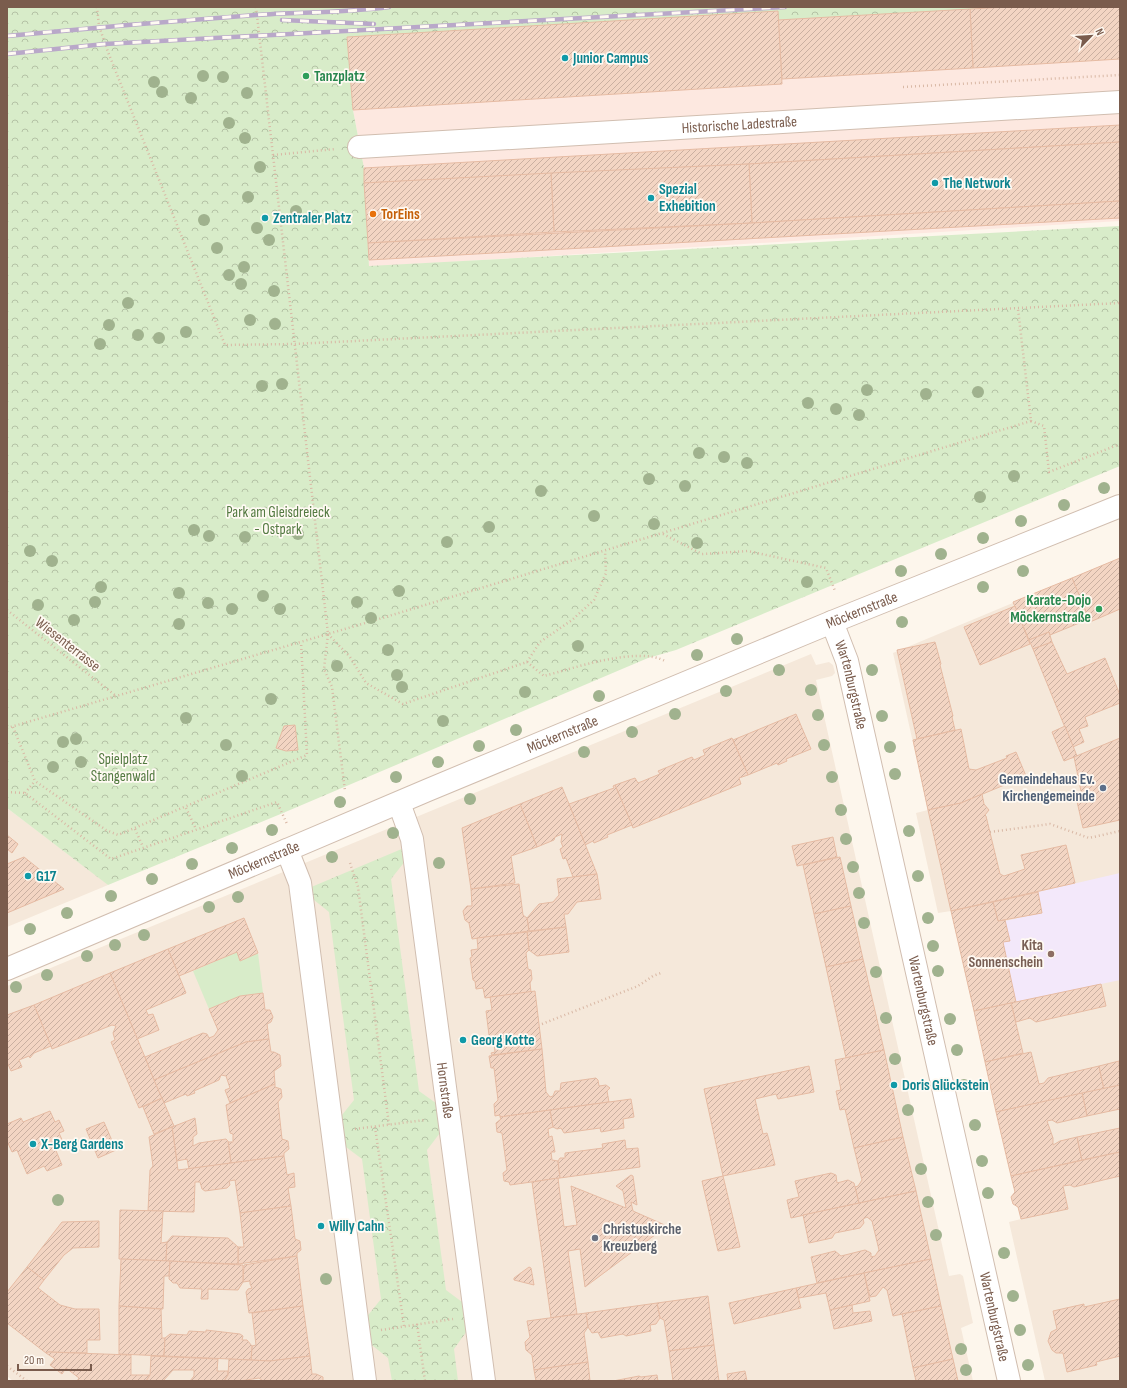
<svg xmlns="http://www.w3.org/2000/svg" width="1127" height="1388" font-family="'Sofia Sans Condensed',sans-serif">
  <defs>
    <pattern id="park-crowns" width="20" height="18" patternUnits="userSpaceOnUse"><rect width="20" height="18" fill="#d8ecc9"/><path d="M2 6a3 3 0 1 1 6 0M12 15a3 3 0 1 1 6 0" fill="none" stroke="#b4c2a5"/></pattern>
    <pattern id="building-hatch" width="6" height="6" patternUnits="userSpaceOnUse"><rect width="6" height="6" fill="#f3d5c3"/><path d="M-1 1l2-2M0 6l6-6M5 7l2-2" fill="none" stroke="#cab0a1"/></pattern>
  </defs>
  <rect width="100%" height="100%" fill="#fdf6ec"/>
  <!-- residential -->
  <g fill="#f5e8da">
    <path d="M1120,558V1381H1045L1009,1222L1021,1219L951,911L938,913L916,813L928,810L893,653Z"/>
    <path d="M811,654L816,665L829,662L833,665L835,673L832,676L816,680L949,1276L960,1274L963,1276L973,1323L961,1328L973,1381H13L7,1376V986Z"/>
    <path d="M7,808L106,883L108,885L7,927Z"/>
  </g>
  <!-- commercial -->
  <path fill="#fde8e0" d="M1007,7H1120V221L369,267L364,168L353,110L347,37L779,20Z"/>
  <!-- education -->
  <path fill="#f3e8fa" d="M1120,873V980L993,1007L977,927L1042,913L1038,892Z"/>
  <!-- grass -->
  <path fill="#d8ecc9" d="M237,952L240,961L258,953L263,993L240,996L209,1009L193,971Z"/>
  <!-- park -->
  <g fill="url(#park-crowns)">
    <path d="M7,7H1007L778,20L347,37L353,110L364,168L369,266L1120,226V466L676,650L648,658L283,813L108,885L7,808Z"/>
    <path d="M404,848L406,860L391,879L419,1091L440,1106L443,1129L427,1150L446,1290L466,1305L469,1328L454,1349L458,1381H392L388,1358L368,1342L365,1319L381,1299L362,1159L342,1144L338,1120L354,1100L329,912L309,896V888Z"/>
  </g>
  <!-- building -->
  <g fill="url(#building-hatch)" stroke="#e6bba3">
    <path d="M1007,7H1120V59L973,68L970,9Z"/>
    <path d="M970,9L973,68L782,79L778,20Z"/>
    <path d="M778,11L782,84L353,110L347,37Z"/>
    <path d="M1120,125V142L749,164L364,183V168Z"/>
    <path d="M1120,142V201L752,223L749,164Z"/>
    <path d="M749,164L752,223L554,232L551,173Z"/>
    <path d="M551,173L554,232L368,243L364,183Z"/>
    <path d="M1120,201V218L369,260L368,243L752,223Z"/>
    <path d="M1120,558V609L1090,622L1072,578Z"/>
    <path d="M1072,578L1089,619L1050,635L1049,632L1029,640L1013,602Z"/>
    <path d="M1015,606L1030,644L980,665L964,627Z"/>
    <path d="M1049,632L1052,642L1033,649L1029,640Z"/>
    <path d="M935,642L941,664L940,665L953,716L952,717L955,730L917,739L897,650Z"/>
    <path d="M1052,642L1067,674L1105,658L1120,695V703L1085,717L1088,726L1079,729L1084,742L1073,747L1033,649Z"/>
    <path d="M796,714L811,749L786,759L787,761L778,765L777,763L748,775L733,740Z"/>
    <path d="M295,725L298,750L286,751L276,748L284,726Z"/>
    <path d="M1065,726L1077,756L1064,761L1052,732Z"/>
    <path d="M961,729L969,769L976,770L1007,758L1006,756L1016,752L1026,776L961,803L928,810L913,740Z"/>
    <path d="M732,738L748,775L739,778L741,784L633,828L615,785L635,778L638,783L660,774L658,771L692,757L694,760L705,755L703,750Z"/>
    <path d="M1120,738V820L1083,828L1076,797L1082,796L1074,757Z"/>
    <path d="M615,785L632,825L607,835L608,837L594,843L593,841L585,845L569,804L614,788L613,786Z"/>
    <path d="M562,787L569,804L597,874L573,877L566,858L563,859L560,849L563,847L561,842L562,834L555,837L554,840L537,847L520,804Z"/>
    <path d="M982,794L984,804L989,810L985,815L986,816L1000,874L1004,876L1025,869L1021,855L1066,845L1075,883L951,911L928,810L961,803Z"/>
    <path d="M520,804L537,847L511,856L515,883L471,889L462,828Z"/>
    <path d="M7,835L18,844L12,853L7,849Z"/>
    <path d="M833,837L837,857L797,866L792,846Z"/>
    <path d="M24,857L64,889L7,913V864Z"/>
    <path d="M840,857L851,906L814,914L803,865Z"/>
    <path d="M597,874L601,899L577,902L568,914H564L566,927L529,931L527,918L539,904L553,902L559,895L557,879Z"/>
    <path d="M519,884L523,915L527,918L529,931L472,939L469,923L465,920L463,911L467,906H472L471,889Z"/>
    <path d="M1038,892L1042,913L998,921L993,902Z"/>
    <path d="M993,902L998,921L1005,920L1010,941L1003,942L1016,1002L974,1011L951,911Z"/>
    <path d="M851,906L863,959L826,967L814,914Z"/>
    <path d="M244,918L258,953L240,961L237,952L179,976L168,949Z"/>
    <path d="M566,927L569,952L537,956L529,950L527,932Z"/>
    <path d="M527,932L529,950L526,953L528,969L531,970L532,979L530,983L531,992L485,998L483,988L476,989L475,981L473,980L470,958L472,957L471,950L478,949L477,938Z"/>
    <path d="M168,949L186,993L146,1010L148,1015L153,1014L159,1030L137,1039L110,973Z"/>
    <path d="M863,959L884,1050L846,1058L826,967Z"/>
    <path d="M110,973L162,1098L139,1108L111,1042L115,1040L113,1033L116,1026L112,1025L52,1049L34,1005Z"/>
    <path d="M1101,984L1106,1006L1036,1022L1030,1018L1016,1022L1011,1003Z"/>
    <path d="M535,991L542,1049L492,1055L491,1053L495,1052L494,1043H490L486,1011L492,1010L490,997Z"/>
    <path d="M263,993L265,1010H270L273,1017L271,1022L267,1024L269,1039L246,1042L154,1080L145,1057L203,1033L207,1034L209,1038L214,1036L218,1030L209,1009L240,996Z"/>
    <path d="M1011,1003L1023,1053L985,1062L974,1011Z"/>
    <path d="M34,1005L51,1046L34,1053L30,1058L29,1056L19,1060L22,1067L11,1071L7,1062V1015Z"/>
    <path d="M269,1039L271,1052H274L280,1055L281,1066L274,1071L275,1084L230,1103L225,1090L230,1088L226,1076L221,1075L219,1080L194,1091L195,1093L187,1096L186,1094L164,1103L154,1080L246,1042Z"/>
    <path d="M542,1049L546,1092L550,1097L553,1096L555,1091H560L561,1083L596,1078L598,1080L599,1086L606,1085L610,1088L607,1091L609,1102L500,1117V1115L495,1116L494,1104L498,1100L494,1068H491L489,1056Z"/>
    <path d="M884,1050L903,1137L854,1148L845,1109L840,1110L836,1091L841,1090L835,1060Z"/>
    <path d="M1031,1052L1039,1084L1044,1083L1048,1078L1099,1066L1104,1089L996,1112L985,1062Z"/>
    <path d="M1119,1061L1120,1085L1104,1089L1099,1066Z"/>
    <path d="M809,1066L814,1092L778,1099L776,1094L755,1099L763,1134L767,1133L769,1140L775,1165L723,1176L704,1089Z"/>
    <path d="M275,1084V1087L281,1089L282,1097L278,1102L282,1139L288,1141L289,1149L284,1153V1156L231,1163L228,1142H233V1134L230,1133L226,1105Z"/>
    <path d="M1120,1085V1109L1087,1116L1082,1093Z"/>
    <path d="M1082,1093L1087,1116L1057,1123L1052,1120L1047,1121L1053,1138V1145L1060,1141L1077,1137L1082,1160L1011,1176L996,1112Z"/>
    <path d="M162,1098L174,1126L154,1134L143,1107Z"/>
    <path d="M631,1099L634,1117L623,1119L624,1128L601,1132L600,1128L564,1133L561,1128L557,1129L553,1127L550,1110Z"/>
    <path d="M550,1110L553,1127L548,1129L549,1137L552,1136L555,1152H551L552,1160L558,1161L560,1178L510,1185L509,1182L504,1181L503,1173L507,1170L502,1133L497,1132L496,1123L501,1119L500,1117Z"/>
    <path d="M50,1111L55,1122L59,1120L64,1131L59,1133L63,1142L54,1146L62,1165L47,1171L44,1166L27,1174L17,1150L12,1152L7,1141V1124L21,1118L23,1122Z"/>
    <path d="M195,1118L197,1134L193,1137V1146L199,1143L226,1139L228,1141L231,1163L189,1169L187,1159L177,1161L172,1127Z"/>
    <path d="M104,1122L116,1150L98,1158L86,1129Z"/>
    <path d="M172,1127L178,1170L284,1156L287,1175L294,1173L295,1187L288,1188L291,1206L240,1213L235,1180L229,1181L230,1185L227,1188L205,1191L202,1189L200,1182H195L194,1212L148,1211L150,1170L153,1166L149,1137Z"/>
    <path d="M1120,1128V1152L1082,1160L1077,1137Z"/>
    <path d="M903,1137L916,1191L859,1203L855,1187L858,1186L862,1180L854,1148Z"/>
    <path d="M625,1140L626,1149L638,1148L640,1167L560,1178L558,1161L560,1158H565V1153L603,1148L602,1144Z"/>
    <path d="M1120,1152V1176L1074,1187L1070,1185L1063,1186L1068,1209L1021,1219L1018,1207L1013,1204L1011,1197L1015,1192L1011,1176Z"/>
    <path d="M831,1173L836,1175L837,1183L848,1180L854,1183L859,1203L791,1218L787,1200L799,1197L795,1181Z"/>
    <path d="M631,1175L633,1176L637,1205L631,1202L633,1211L667,1226L585,1287L580,1249L568,1251L577,1314L551,1318L532,1182L558,1178L564,1227L577,1225L571,1186L626,1208L623,1191L616,1186Z"/>
    <path d="M723,1176L740,1247L718,1251L702,1181Z"/>
    <path d="M916,1191L931,1259L817,1283L811,1257L835,1251L841,1256L865,1250L871,1253V1257L875,1256L879,1250L872,1221L867,1217L863,1219L864,1223L860,1228L835,1233L832,1238L809,1243L803,1215Z"/>
    <path d="M291,1206L295,1239L300,1241L301,1250L297,1253V1256L238,1264V1247H244L240,1213Z"/>
    <path d="M120,1210L163,1211L161,1243L167,1242L166,1261L119,1259Z"/>
    <path d="M99,1221V1247L73,1248L64,1255L44,1280L27,1267L62,1222Z"/>
    <path d="M172,1236L228,1238L238,1247V1264L166,1261L167,1242Z"/>
    <path d="M297,1256L303,1306L249,1313L246,1292L248,1289L252,1288L250,1284V1281L243,1282L244,1265Z"/>
    <path d="M121,1259L170,1261L169,1276H164L163,1309L119,1306Z"/>
    <path d="M931,1259L941,1306L893,1316L887,1290L883,1287L876,1296L870,1297L864,1273Z"/>
    <path d="M170,1261L243,1265V1282L238,1290L208,1289V1299H201L202,1289L180,1288L177,1283H173L169,1279Z"/>
    <path d="M27,1267L44,1280L38,1288L60,1305L75,1309H99L100,1340H87V1353L48,1352L46,1353L7,1323V1292Z"/>
    <path d="M529,1267L531,1268L534,1285L514,1280V1278Z"/>
    <path d="M864,1273L870,1301L830,1310L826,1293L799,1298L796,1288Z"/>
    <path d="M796,1288L801,1308L734,1324L729,1303Z"/>
    <path d="M708,1296L714,1345L669,1351L664,1320L660,1318L657,1303Z"/>
    <path d="M1120,1299V1356L1096,1362L1097,1365L1067,1372L1063,1353H1056L1052,1350L1048,1341L1051,1332L1057,1329L1053,1311L1084,1304V1307Z"/>
    <path d="M657,1303L660,1318L656,1324L650,1325L651,1331L626,1336L623,1334L601,1338L598,1332L592,1333L588,1327L586,1313Z"/>
    <path d="M852,1305L853,1313L870,1311L872,1321L834,1329L830,1310Z"/>
    <path d="M119,1306L161,1309L162,1338H165L164,1356L119,1354Z"/>
    <path d="M303,1306L310,1356L270,1361L251,1360L252,1346L256,1345L252,1313Z"/>
    <path d="M941,1306L953,1359L913,1368L902,1314Z"/>
    <path d="M586,1313L588,1327L584,1333L588,1362L534,1370L532,1355L526,1350L525,1342L530,1337L527,1321Z"/>
    <path d="M206,1330L240,1334L243,1336L242,1340H247L252,1346L251,1360L164,1356L165,1338L170,1334L187,1335L189,1331L206,1332Z"/>
    <path d="M714,1345L719,1381H673L669,1351Z"/>
    <path d="M48,1352L131,1355V1375H150L146,1381H77L79,1378L66,1368L62,1374L50,1365L55,1359L46,1353Z"/>
    <path d="M151,1356L218,1359L217,1371H228V1375L224,1381H190L194,1376V1370H173L163,1381H146L150,1375Z"/>
    <path d="M310,1356L312,1374H316L323,1377V1381H263L259,1378L240,1381H224L228,1375L229,1359L270,1361Z"/>
    <path d="M953,1359L958,1381H916L913,1368Z"/>
    <path d="M588,1362L590,1381H536L534,1370Z"/>
    <path d="M745,1371L747,1381H728L727,1374Z"/>
    <path d="M657,1375L658,1381H613L639,1376L641,1377Z"/>
  </g>
  <g fill="none" stroke-linecap="round" stroke-linejoin="round">
    <defs>
      <g id="minor">
        <path id="s1" d="M359,147L1120,102"/>
        <path id="s2" d="M832,622L847,661L1009,1381"/>
        <path id="s3" d="M399,803L412,839L484,1381"/>
        <path d="M287,850L300,883L365,1381"/>
      </g>
      <g id="tertiary">
        <path id="s4" d="M7,969L428,790L832,622L1120,506"/>
      </g>
    </defs>
    <!-- minor casing -->
    <use href="#minor" stroke="#d1beb0" stroke-width="24"/>
    <!-- tertiary casing -->
    <use href="#tertiary" stroke="#d1beb0" stroke-width="24"/>
    <!-- path -->
    <g stroke="#d9b8a5" stroke-width="2.5" stroke-dasharray="1 3" stroke-linecap="butt">
      <path d="M97,7L99,26L108,52L225,345L294,344L1120,303"/>
      <path d="M256,7L328,634L324,669L332,687L345,791"/>
      <path d="M903,87L1120,75"/>
      <path d="M273,155L336,149"/>
      <path d="M1031,421L1044,426L1049,472L1120,444"/>
      <path d="M663,534L702,554L748,551L826,568L835,591"/>
      <path d="M7,610L116,696"/>
      <path d="M328,634L350,657L366,683L403,704L527,662L540,642L572,620L594,600L606,573L605,551"/>
      <path d="M527,662L544,676C574,668 638,646 665,661"/>
      <path d="M13,727L35,781L106,830L118,835L307,755L301,642"/>
      <path d="M7,728L379,619L1031,421L1018,309"/>
      <path d="M7,792L25,793L111,859L277,802L287,824"/>
      <path d="M25,793L35,781"/>
      <path d="M186,808L196,829"/>
      <path d="M135,829L143,847"/>
      <path d="M990,832L1050,824L1089,838L1120,831"/>
      <path d="M350,863L358,887L389,1125"/>
      <path d="M542,1024L638,986L653,976L661,973"/>
      <path d="M375,1127L404,1326"/>
      <path d="M355,1129L425,1120"/>
      <path d="M417,1324L425,1381"/>
      <path d="M381,1330L453,1319"/>
      <path d="M7,1366L27,1381"/>
    </g>
    <!-- minor -->
    <use href="#minor" stroke="#fff" stroke-width="22"/>
    <!-- tertiary -->
    <use href="#tertiary" stroke="#fff" stroke-width="22"/>
    <defs>
      <g id="rail">
        <path d="M282,20L374,24"/>
        <path d="M7,36C90,28 173,21 256,15C300,12 345,13 389,7"/>
        <path d="M7,54L105,44L785,7"/>
      </g>
    </defs>
    <!-- rail casing -->
    <use href="#rail" stroke="#b9a8c9" stroke-width="4.5"/>
    <!-- rail -->
    <use href="#rail" stroke="#fffaf3" stroke-width="3" stroke-dasharray="9" stroke-linecap="butt"/>
  </g>
  <!-- trees -->
  <g fill="#a0b28e">
    <circle cx="203" cy="76" r="6"/>
    <circle cx="223" cy="77" r="6"/>
    <circle cx="154" cy="82" r="6"/>
    <circle cx="162" cy="92" r="6"/>
    <circle cx="247" cy="93" r="6"/>
    <circle cx="191" cy="98" r="6"/>
    <circle cx="229" cy="123" r="6"/>
    <circle cx="245" cy="138" r="6"/>
    <circle cx="260" cy="167" r="6"/>
    <circle cx="248" cy="197" r="6"/>
    <circle cx="296" cy="211" r="6"/>
    <circle cx="204" cy="220" r="6"/>
    <circle cx="257" cy="228" r="6"/>
    <circle cx="269" cy="240" r="6"/>
    <circle cx="217" cy="248" r="6"/>
    <circle cx="244" cy="267" r="6"/>
    <circle cx="229" cy="275" r="6"/>
    <circle cx="241" cy="284" r="6"/>
    <circle cx="274" cy="291" r="6"/>
    <circle cx="128" cy="303" r="6"/>
    <circle cx="250" cy="320" r="6"/>
    <circle cx="275" cy="324" r="6"/>
    <circle cx="109" cy="325" r="6"/>
    <circle cx="186" cy="332" r="6"/>
    <circle cx="138" cy="335" r="6"/>
    <circle cx="159" cy="338" r="6"/>
    <circle cx="100" cy="344" r="6"/>
    <circle cx="282" cy="384" r="6"/>
    <circle cx="262" cy="386" r="6"/>
    <circle cx="867" cy="390" r="6"/>
    <circle cx="978" cy="392" r="6"/>
    <circle cx="926" cy="394" r="6"/>
    <circle cx="808" cy="403" r="6"/>
    <circle cx="836" cy="409" r="6"/>
    <circle cx="859" cy="415" r="6"/>
    <circle cx="699" cy="453" r="6"/>
    <circle cx="724" cy="457" r="6"/>
    <circle cx="747" cy="463" r="6"/>
    <circle cx="1014" cy="476" r="6"/>
    <circle cx="649" cy="479" r="6"/>
    <circle cx="685" cy="486" r="6"/>
    <circle cx="1104" cy="488" r="6"/>
    <circle cx="541" cy="491" r="6"/>
    <circle cx="980" cy="497" r="6"/>
    <circle cx="1064" cy="505" r="6"/>
    <circle cx="594" cy="516" r="6"/>
    <circle cx="1021" cy="521" r="6"/>
    <circle cx="654" cy="524" r="6"/>
    <circle cx="489" cy="527" r="6"/>
    <circle cx="194" cy="530" r="6"/>
    <circle cx="298" cy="534" r="6"/>
    <circle cx="209" cy="536" r="6"/>
    <circle cx="245" cy="537" r="6"/>
    <circle cx="983" cy="538" r="6"/>
    <circle cx="447" cy="542" r="6"/>
    <circle cx="697" cy="543" r="6"/>
    <circle cx="30" cy="551" r="6"/>
    <circle cx="941" cy="554" r="6"/>
    <circle cx="52" cy="561" r="6"/>
    <circle cx="901" cy="571" r="6"/>
    <circle cx="1023" cy="571" r="6"/>
    <circle cx="807" cy="582" r="6"/>
    <circle cx="101" cy="587" r="6"/>
    <circle cx="983" cy="587" r="6"/>
    <circle cx="399" cy="591" r="6"/>
    <circle cx="179" cy="593" r="6"/>
    <circle cx="263" cy="596" r="6"/>
    <circle cx="95" cy="602" r="6"/>
    <circle cx="357" cy="602" r="6"/>
    <circle cx="208" cy="603" r="6"/>
    <circle cx="38" cy="605" r="6"/>
    <circle cx="232" cy="609" r="6"/>
    <circle cx="280" cy="609" r="6"/>
    <circle cx="371" cy="618" r="6"/>
    <circle cx="74" cy="620" r="6"/>
    <circle cx="902" cy="622" r="6"/>
    <circle cx="179" cy="624" r="6"/>
    <circle cx="737" cy="639" r="6"/>
    <circle cx="578" cy="646" r="6"/>
    <circle cx="388" cy="650" r="6"/>
    <circle cx="697" cy="655" r="6"/>
    <circle cx="337" cy="666" r="6"/>
    <circle cx="779" cy="670" r="6"/>
    <circle cx="872" cy="670" r="6"/>
    <circle cx="397" cy="675" r="6"/>
    <circle cx="402" cy="687" r="6"/>
    <circle cx="811" cy="690" r="6"/>
    <circle cx="726" cy="691" r="6"/>
    <circle cx="525" cy="692" r="6"/>
    <circle cx="599" cy="696" r="6"/>
    <circle cx="271" cy="699" r="6"/>
    <circle cx="675" cy="714" r="6"/>
    <circle cx="818" cy="715" r="6"/>
    <circle cx="882" cy="716" r="6"/>
    <circle cx="186" cy="718" r="6"/>
    <circle cx="443" cy="721" r="6"/>
    <circle cx="516" cy="730" r="6"/>
    <circle cx="632" cy="732" r="6"/>
    <circle cx="76" cy="739" r="6"/>
    <circle cx="63" cy="742" r="6"/>
    <circle cx="226" cy="745" r="6"/>
    <circle cx="824" cy="745" r="6"/>
    <circle cx="479" cy="746" r="6"/>
    <circle cx="890" cy="747" r="6"/>
    <circle cx="584" cy="752" r="6"/>
    <circle cx="81" cy="762" r="6"/>
    <circle cx="438" cy="762" r="6"/>
    <circle cx="53" cy="767" r="6"/>
    <circle cx="895" cy="774" r="6"/>
    <circle cx="242" cy="776" r="6"/>
    <circle cx="396" cy="777" r="6"/>
    <circle cx="832" cy="777" r="6"/>
    <circle cx="470" cy="799" r="6"/>
    <circle cx="340" cy="802" r="6"/>
    <circle cx="841" cy="810" r="6"/>
    <circle cx="272" cy="830" r="6"/>
    <circle cx="909" cy="831" r="6"/>
    <circle cx="393" cy="833" r="6"/>
    <circle cx="846" cy="839" r="6"/>
    <circle cx="232" cy="848" r="6"/>
    <circle cx="332" cy="857" r="6"/>
    <circle cx="439" cy="863" r="6"/>
    <circle cx="192" cy="864" r="6"/>
    <circle cx="853" cy="867" r="6"/>
    <circle cx="918" cy="876" r="6"/>
    <circle cx="152" cy="879" r="6"/>
    <circle cx="859" cy="893" r="6"/>
    <circle cx="111" cy="896" r="6"/>
    <circle cx="238" cy="897" r="6"/>
    <circle cx="209" cy="907" r="6"/>
    <circle cx="67" cy="913" r="6"/>
    <circle cx="928" cy="918" r="6"/>
    <circle cx="864" cy="923" r="6"/>
    <circle cx="30" cy="929" r="6"/>
    <circle cx="144" cy="935" r="6"/>
    <circle cx="115" cy="945" r="6"/>
    <circle cx="933" cy="946" r="6"/>
    <circle cx="87" cy="956" r="6"/>
    <circle cx="938" cy="971" r="6"/>
    <circle cx="876" cy="972" r="6"/>
    <circle cx="47" cy="975" r="6"/>
    <circle cx="16" cy="987" r="6"/>
    <circle cx="886" cy="1018" r="6"/>
    <circle cx="950" cy="1019" r="6"/>
    <circle cx="957" cy="1050" r="6"/>
    <circle cx="895" cy="1059" r="6"/>
    <circle cx="964" cy="1085" r="6"/>
    <circle cx="908" cy="1110" r="6"/>
    <circle cx="975" cy="1125" r="6"/>
    <circle cx="982" cy="1161" r="6"/>
    <circle cx="921" cy="1169" r="6"/>
    <circle cx="988" cy="1193" r="6"/>
    <circle cx="58" cy="1200" r="6"/>
    <circle cx="928" cy="1202" r="6"/>
    <circle cx="936" cy="1235" r="6"/>
    <circle cx="1004" cy="1253" r="6"/>
    <circle cx="326" cy="1279" r="6"/>
    <circle cx="1013" cy="1296" r="6"/>
    <circle cx="1020" cy="1330" r="6"/>
    <circle cx="961" cy="1349" r="6"/>
    <circle cx="1028" cy="1365" r="6"/>
    <circle cx="966" cy="1370" r="6"/>
  </g>
  <!-- markers -->
  <g fill="#0f9aa8" stroke="#fffaf3" stroke-width="1.5">
    <circle cx="565" cy="58" r="4"/>
    <circle cx="935" cy="183" r="4"/>
    <circle cx="651" cy="198" r="4"/>
    <circle cx="265" cy="218" r="4"/>
    <circle cx="28" cy="876" r="4"/>
    <circle cx="463" cy="1040" r="4"/>
    <circle cx="894" cy="1085" r="4"/>
    <circle cx="33" cy="1144" r="4"/>
    <circle cx="321" cy="1226" r="4"/>
  </g>
  <g fill="#2e9e5b" stroke="#fffaf3" stroke-width="1.5">
    <circle cx="306" cy="76" r="4"/>
    <circle cx="1099" cy="609" r="4"/>
  </g>
  <circle fill="#e8710a" stroke="#fffaf3" stroke-width="1.5" cx="373" cy="214" r="4"/>
  <circle fill="#5c6f8a" stroke="#fffaf3" stroke-width="1.5" cx="1103" cy="788" r="4"/>
  <circle fill="#8d6e63" stroke="#fffaf3" stroke-width="1.5" cx="1051" cy="954" r="4"/>
  <circle fill="#6b7280" stroke="#fffaf3" stroke-width="1.5" cx="595" cy="1238" r="4"/>
  <g text-anchor="middle" stroke-width="3.5" stroke-linejoin="round" paint-order="stroke">
    <!-- culture labels -->
    <g font-size="15" font-weight="bold" fill="#0d838f" stroke="#fffaf3" text-anchor="start">
      <text x="573" y="63">Junior Campus</text>
      <text x="943" y="188">The Network</text>
      <text x="659" y="194">Spezial<tspan x="659" dy="17">Exhebition</tspan></text>
      <text x="273" y="223">Zentraler Platz</text>
      <text x="36" y="881">G17</text>
      <text x="471" y="1045">Georg Kotte</text>
      <text x="902" y="1090">Doris Glückstein</text>
      <text x="41" y="1149">X-Berg Gardens</text>
      <text x="329" y="1231">Willy Cahn</text>
    </g>
    <!-- leisure labels -->
    <g font-size="15" font-weight="bold" fill="#27864d" stroke="#fffaf3" text-anchor="start">
      <text x="314" y="81">Tanzplatz</text>
      <text x="1091" y="605" text-anchor="end">Karate-Dojo<tspan x="1091" dy="17">Möckernstraße</tspan></text>
    </g>
    <!-- street labels -->
    <g font-size="15" fill="#7a5c4d" stroke="#fffaf3">
      <text dy="5" stroke="none"><textPath href="#s1" startOffset="381">Historische Ladestraße</textPath></text>
      <text dy="5" stroke="none"><textPath href="#s4" startOffset="927">Möckernstraße</textPath></text>
      <text transform="translate(68 644) rotate(38)" y="5">Wiesenterrasse</text>
      <text dy="5" stroke="none"><textPath href="#s2" startOffset="66">Wartenburgstraße</textPath></text>
      <text dy="5" stroke="none"><textPath href="#s4" startOffset="603">Möckernstraße</textPath></text>
      <text dy="5" stroke="none"><textPath href="#s4" startOffset="279">Möckernstraße</textPath></text>
      <text dy="5" stroke="none"><textPath href="#s2" startOffset="390">Wartenburgstraße</textPath></text>
      <text dy="5" stroke="none"><textPath href="#s3" startOffset="292">Hornstraße</textPath></text>
      <text dy="5" stroke="none"><textPath href="#s2" startOffset="714">Wartenburgstraße</textPath></text>
    </g>
    <!-- food labels -->
    <g font-size="15" font-weight="bold" fill="#c56008" stroke="#fffaf3" text-anchor="start">
      <text x="381" y="219">TorEins</text>
    </g>
    <!-- park labels -->
    <g font-size="15" fill="#537a41" stroke="#fffaf3">
      <text x="278" y="517">Park am Gleisdreieck<tspan x="278" dy="17">- Ostpark</tspan></text>
      <text x="123" y="764">Spielplatz<tspan x="123" dy="17">Stangenwald</tspan></text>
    </g>
    <!-- service labels -->
    <g font-size="15" font-weight="bold" fill="#4e5e75" stroke="#fffaf3" text-anchor="end">
      <text x="1095" y="784">Gemeindehaus Ev.<tspan x="1095" dy="17">Kirchengemeinde</tspan></text>
    </g>
    <!-- education labels -->
    <g font-size="15" font-weight="bold" fill="#785e54" stroke="#fffaf3" text-anchor="end">
      <text x="1043" y="950">Kita<tspan x="1043" dy="17">Sonnenschein</tspan></text>
    </g>
    <!-- worship labels -->
    <g font-size="15" font-weight="bold" fill="#5b616d" stroke="#fffaf3" text-anchor="start">
      <text x="603" y="1234">Christuskirche<tspan x="603" dy="17">Kreuzberg</tspan></text>
    </g>
  </g>
  <!-- border -->
  <rect width="1127" height="1388" fill="none" stroke="#7a5c4d" stroke-width="16"/>
  <!-- north arrow -->
  <g transform="translate(1091 36) rotate(65)" stroke="#fffaf3" stroke-width="3" paint-order="stroke">
  <path d="M0-3L7 15L0 10L-7 15Z" fill="#7a5c4d"/>
  <text y="-6" font-size="11" font-weight="bold" text-anchor="middle" fill="#7a5c4d">N</text>
  </g>
  <!-- scale -->
  <path d="M18 1364v6h73v-6" fill="none" stroke="#7a5c4d" stroke-width="2"/>
  <text x="24" y="1364" font-size="12" fill="#7a5c4d" stroke="#fffaf3" stroke-width="3" paint-order="stroke">20 m</text>
</svg>
